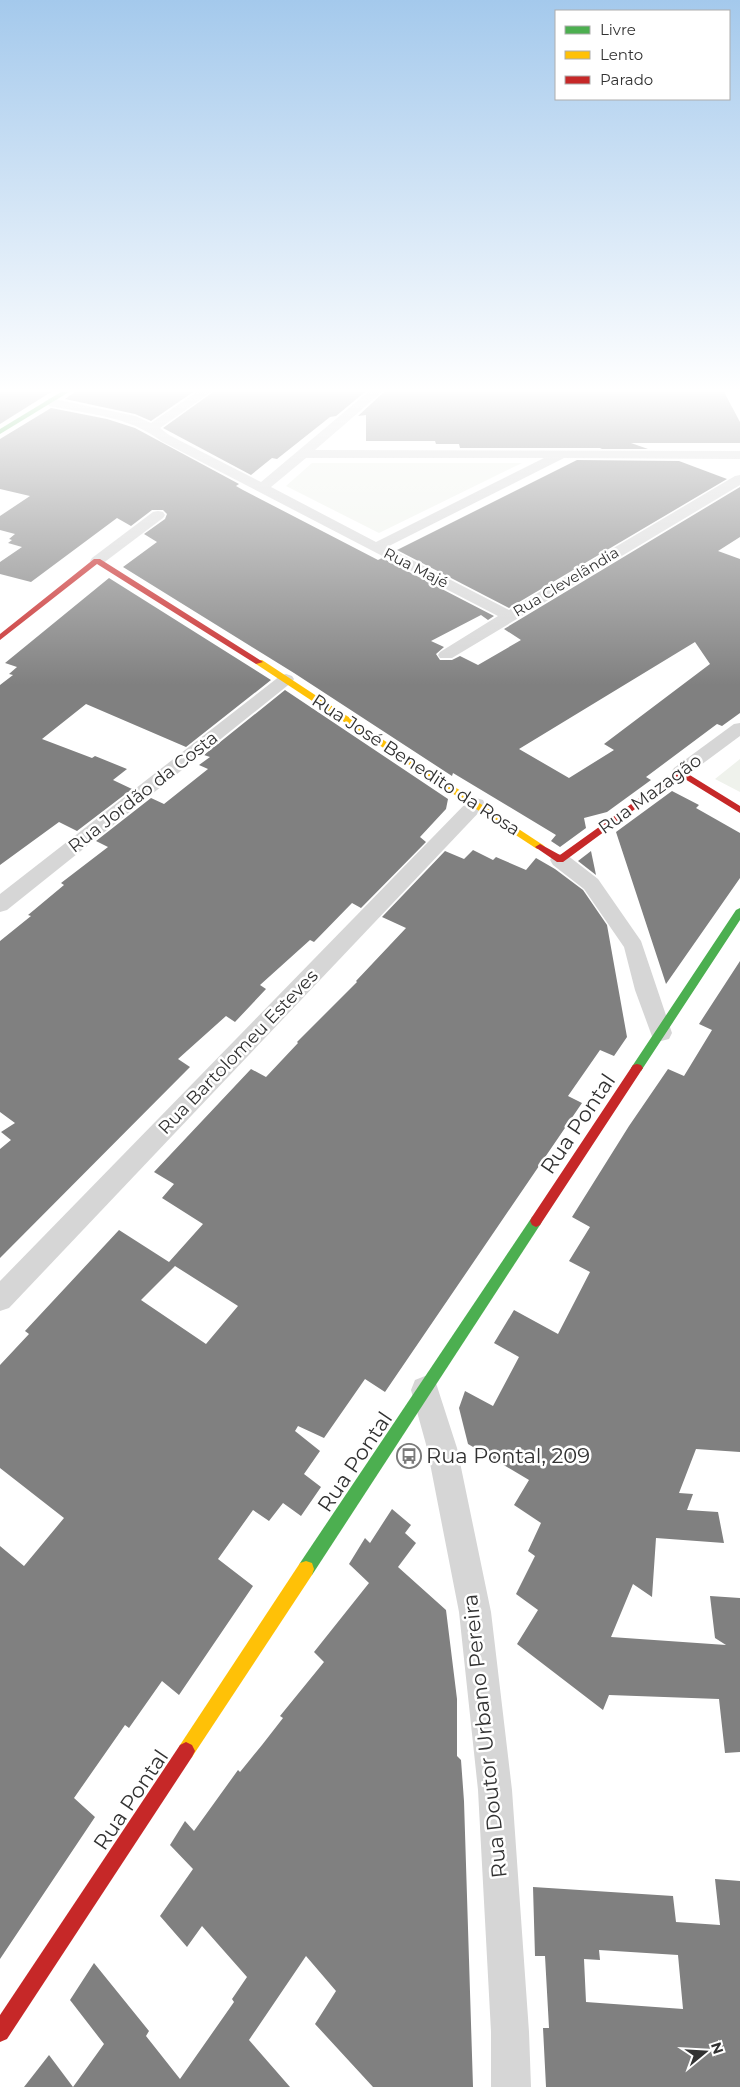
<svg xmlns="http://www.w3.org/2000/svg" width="740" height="2087" font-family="Montserrat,sans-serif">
  <rect width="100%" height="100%" fill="#fff"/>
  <!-- green -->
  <g fill="#eff2ec">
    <path d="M312,463H522L379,533L286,486Z"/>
    <path d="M740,759V792L715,779Z"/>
  </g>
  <!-- building -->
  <g fill="#808080" fill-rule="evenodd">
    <path d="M0,392H51L0,424Z"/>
    <path d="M75,392H193L151,421L135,414L65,399Z"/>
    <path d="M213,392H365L336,416L330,417L277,459L272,458L251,475L163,428Z"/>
    <path d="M384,392H724L740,422V443H631L648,449H600L602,448H460L459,444H436L435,441H366V415L358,416Z"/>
    <path d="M51,408L107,419L135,428L239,484L236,486L243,490L378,560L382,558L494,616L488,620L481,615L431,641L444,647L436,654L440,660H452L460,656L478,665L521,640L504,629L740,487V537L718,551L740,559V713L722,726L717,724L646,777L651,780L607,812L584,818L586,828L560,847L551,841L556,835L453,773L452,776L294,673L123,567L157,542L144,534L165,519L167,514L163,510H152L131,526L117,518L31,582L0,574V562L22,547L8,543L12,540L9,539L15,534L0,530V516L30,496L0,489V439ZM695,642L710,664L604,744L614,750L569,778L519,749Z"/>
    <path d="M577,460L679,461L727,479L509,608L397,550Z"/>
    <path d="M109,578L271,680L186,747L86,704L42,739L92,758L95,756L127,769L113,780L132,789L77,831L59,822L0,865V685L13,675L9,674L17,667L5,663Z"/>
    <path d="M285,690L448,799L446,809L420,837L426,842L361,908L352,903L314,942L310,940L260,985L266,989L235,1022L226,1016L178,1059L190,1067L0,1258V1149L11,1140L1,1132L15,1123L0,1112V941L31,916L28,915L64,885L61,883L108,847L96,841L151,798L164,804L208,769L199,765L210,757L204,755Z"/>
    <path d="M672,791L699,805L696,808L740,833V878L666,984L616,832Z"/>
    <path d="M473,850L493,860L496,857L526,870L536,858L555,869L583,890L607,925L627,1037L614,1056L600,1050L568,1096L582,1103L385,1392L365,1379L324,1438L298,1426L295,1431L320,1451L304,1474L321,1487L301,1516L283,1503L269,1521L253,1510L218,1559L253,1586L179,1695L162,1681L129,1728L125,1725L74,1798L95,1817L0,1959V1546L24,1566L64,1518L0,1468V1365L29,1334L25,1331L119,1230L169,1262L203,1224L162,1198L174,1184L154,1172L251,1069L266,1077L298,1043L297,1042L357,982L356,981L406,928L382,917L445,851L464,859ZM175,1266L238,1306L206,1344L141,1300Z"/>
    <path d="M591,851L596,875L578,861Z"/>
    <path d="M740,961V1452L696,1449L679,1493L693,1494L687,1510L718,1512L724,1543L656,1538L652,1597L633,1584L611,1637L726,1645L715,1638L710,1596L740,1598V1752L725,1753L719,1699L609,1695L603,1710L517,1644L538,1610L516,1594L535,1556L528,1551L541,1523L514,1505L529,1480L468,1444L459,1408L465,1391L493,1406L519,1357L494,1343L514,1310L558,1334L590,1272L569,1261L590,1227L572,1217L629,1126L668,1069L684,1076L712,1030L699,1024Z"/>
    <path d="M392,1509L411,1525L405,1533L416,1543L398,1567L446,1610L457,1699V1756L461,1760L464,1801L473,2087H373L315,2024L336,1991L306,1956L249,2040L290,2087H73L104,2044L70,2000L94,1963L149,2031L146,2036L180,2079L234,2002L232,1999L247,1977L202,1926L187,1947L160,1916L193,1869L170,1845L185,1821L194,1831L238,1770L240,1772L262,1745L283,1718L280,1716L324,1662L314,1652L369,1583L349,1564L365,1538L370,1543Z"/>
    <path d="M715,1879L740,1881V2087H546L543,2028H549L545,1956H535L533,1887L673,1896L676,1922L720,1925ZM599,1950L678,1955L683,2009L586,2002L584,1959L600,1960Z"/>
    <path d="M49,2055L73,2087H24Z"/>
  </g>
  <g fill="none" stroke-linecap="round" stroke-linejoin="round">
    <!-- street -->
    <g fill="#d6d6d6" fill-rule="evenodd">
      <path d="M197,392H211L160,428L169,435L261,482L368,392H382L315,450L740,451V459L564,458L387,547L509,610L735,476L740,475V485L452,658H440L438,655L440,652L498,616L161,441C129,416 88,414 50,406L44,402L50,398L135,416L151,423ZM306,458H544L376,542L271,487Z"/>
      <path d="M158,511L163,512L165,515L163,518L102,564H92L90,561L92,558L153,512Z"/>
      <path d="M286,674L292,676L294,679L292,682L7,910L0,912V894L280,676Z"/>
      <path d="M740,723V736L686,776L680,778L674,776L671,772L674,768L734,724Z"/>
      <path d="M476,798L483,800L485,804L483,808L9,1308L0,1311V1281L469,800Z"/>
      <path d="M560,854L567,855L598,879L641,941L672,1033L669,1039L661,1041L653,1039L635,990L624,947L584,889L553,865L550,860L553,855Z"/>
      <path d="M425,1376L435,1380L457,1448L491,1612L512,1790L529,2032L531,2087H491V2032L478,1790L459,1612L427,1448L411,1390L415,1380Z"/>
    </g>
    <!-- fast -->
    <g fill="#4caf50" fill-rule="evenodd">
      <path d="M61,392H69L0,434V429Z"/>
      <path d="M740,908V920L641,1071H633L631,1068L633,1065L736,910Z"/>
      <path d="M536,1215L540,1217L542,1221L540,1225L312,1575L306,1577L300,1575L298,1569L300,1563L532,1217Z"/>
    </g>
    <!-- slow -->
    <g fill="#ffc107" fill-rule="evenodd">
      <path d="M256,660H262L543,845L545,847L543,849H537L256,664Z"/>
      <path d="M306,1561L312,1563L314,1569L312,1575L192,1757L186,1760L180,1757L177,1751L180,1745L300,1563Z"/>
    </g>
    <!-- jam -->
    <g fill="#c62828" fill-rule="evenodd">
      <path d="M94,559H100L263,662L256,664L97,564L0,640V634Z"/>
      <path d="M680,769L740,806V813L680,776L563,862H557L535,847L540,844L560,855Z"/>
      <path d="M637,1064L641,1065L643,1068L641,1071L540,1225L536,1227L532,1225L530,1221L532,1217L633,1065Z"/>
      <path d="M186,1742L192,1745L195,1751L192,1757L7,2039L0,2042V2015L180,1745Z"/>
    </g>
  </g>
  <!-- sky -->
  <linearGradient id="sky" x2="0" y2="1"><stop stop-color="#a4c9ec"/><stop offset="0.57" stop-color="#fff"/><stop offset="1" stop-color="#fff" stop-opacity="0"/></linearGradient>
  <rect width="740" height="685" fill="url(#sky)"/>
  <!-- icons -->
  <defs>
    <symbol id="bus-ring" viewBox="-11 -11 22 22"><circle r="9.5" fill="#fff" stroke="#7a7a7a" stroke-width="1.5"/><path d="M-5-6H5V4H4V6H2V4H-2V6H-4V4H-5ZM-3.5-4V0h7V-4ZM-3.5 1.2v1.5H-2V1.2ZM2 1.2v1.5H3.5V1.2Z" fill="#7a7a7a"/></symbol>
  </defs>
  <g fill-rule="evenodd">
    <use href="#bus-ring" x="395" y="1442" width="28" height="28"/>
  </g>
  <g text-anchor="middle" stroke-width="5" stroke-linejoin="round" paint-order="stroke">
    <!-- far-street labels -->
    <g font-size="15" fill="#323232" stroke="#fff">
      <text transform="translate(416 568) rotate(27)" y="5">Rua Majé</text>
      <text transform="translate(566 582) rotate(-31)" y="5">Rua Clevelândia</text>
    </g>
    <!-- street labels -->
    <g font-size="18" fill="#323232" stroke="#fff">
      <text transform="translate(416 765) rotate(33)" y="6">Rua José Benedito da Rosa</text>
      <text transform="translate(143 792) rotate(-38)" y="6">Rua Jordão da Costa</text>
      <text transform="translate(650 794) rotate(-36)" y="6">Rua Mazagão</text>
      <text transform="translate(238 1052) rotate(-46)" y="6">Rua Bartolomeu Esteves</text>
    </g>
    <!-- near-street labels -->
    <g font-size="21" fill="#323232" stroke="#fff">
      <text transform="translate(578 1124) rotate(-56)" y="7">Rua Pontal</text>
      <text transform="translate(355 1462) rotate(-56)" y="7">Rua Pontal</text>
      <text transform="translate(485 1736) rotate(-96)" y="7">Rua Doutor Urbano Pereira</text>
      <text transform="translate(131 1800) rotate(-56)" y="7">Rua Pontal</text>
    </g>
    <!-- near-poi labels -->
    <g font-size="21" fill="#323232" stroke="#fff" text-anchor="start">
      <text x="426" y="1463">Rua Pontal, 209</text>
    </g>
  </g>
  <!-- legend -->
  <rect x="555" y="10" width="175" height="90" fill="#ffffff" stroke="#adadad"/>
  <rect x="565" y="26" width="25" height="8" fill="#4caf50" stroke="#adadad"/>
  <text x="600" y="35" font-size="15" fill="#323232">Livre</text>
  <rect x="565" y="51" width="25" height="8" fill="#ffc107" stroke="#adadad"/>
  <text x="600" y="60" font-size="15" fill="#323232">Lento</text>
  <rect x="565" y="76" width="25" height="8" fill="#c62828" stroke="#adadad"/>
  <text x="600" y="85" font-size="15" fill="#323232">Parado</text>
  <!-- north arrow -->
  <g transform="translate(705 2052) rotate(72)" stroke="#ffffff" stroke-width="4" paint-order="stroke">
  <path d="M0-4L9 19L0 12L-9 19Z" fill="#323232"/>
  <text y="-8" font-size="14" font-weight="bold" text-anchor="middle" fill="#323232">N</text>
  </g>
</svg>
